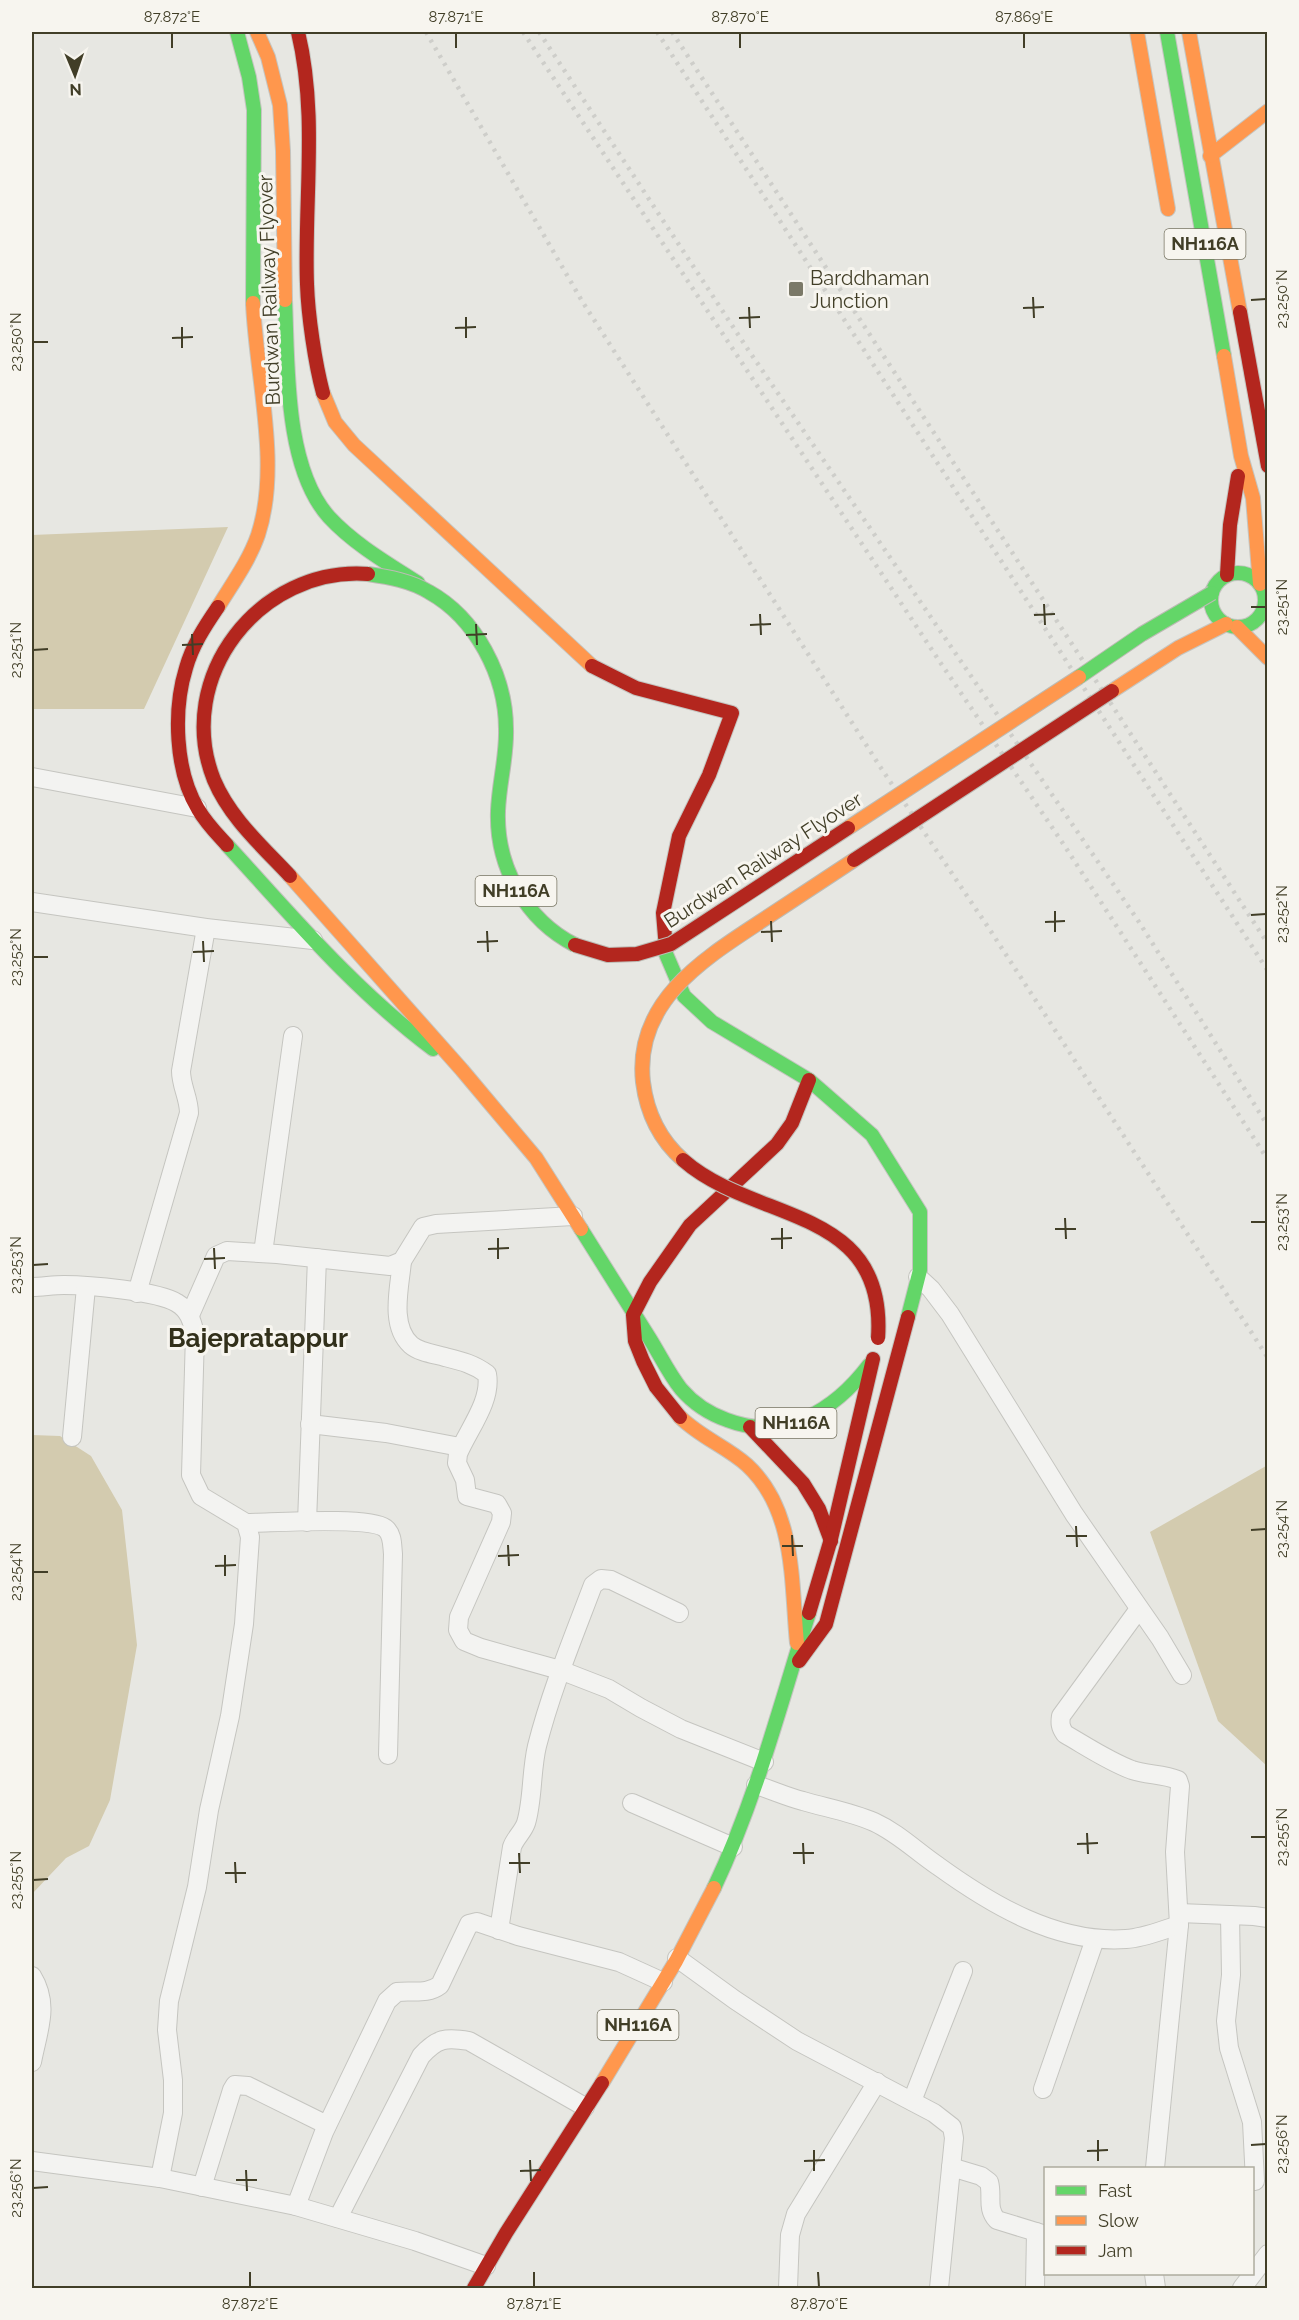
<svg xmlns="http://www.w3.org/2000/svg" width="1299" height="2320" font-family="Raleway,sans-serif">
  <rect width="100%" height="100%" fill="#e7e7e2"/>
  <!-- water -->
  <g fill="#d3cbaf">
    <path d="M228,527L144,709H32V535Z"/>
    <path d="M32,1435L60,1436L91,1456L122,1510L137,1645L110,1800L89,1846L66,1858L32,1894Z"/>
    <path d="M1266,1466L1268,1468L1267,1766L1218,1721L1150,1532Z"/>
  </g>
  <g fill="none" stroke-linecap="round" stroke-linejoin="round">
    <defs>
      <g id="street">
        <path d="M32,777L197,808"/>
        <path d="M32,902L206,928L313,940"/>
        <path d="M263,1253L293,1036"/>
        <path d="M402,1261C400,1286 389,1325 411,1345C419,1352 434,1354 445,1357C461,1361 474,1364 487,1374C492,1401 468,1430 458,1454L457,1463L465,1480L467,1496L497,1504L502,1513L501,1522L459,1617L458,1630L464,1641L481,1648L560,1670L609,1689L641,1708L681,1729L764,1762"/>
        <path d="M918,1277L931,1289L950,1314L1074,1514L1160,1638L1182,1675"/>
        <path d="M32,1287C42,1287 53,1285 64,1285C88,1285 158,1291 177,1303C189,1310 192,1321 195,1334L191,1475L201,1496L246,1523L250,1537L244,1624L230,1716L209,1810L197,1887L169,2001L167,2030L173,2080V2113L160,2178"/>
        <path d="M137,1293L189,1113C189,1098 181,1086 181,1071L206,928"/>
        <path d="M190,1315L216,1256L227,1251L277,1254L390,1266L402,1261L423,1227L436,1224L573,1216"/>
        <path d="M310,1424L386,1433L460,1447"/>
        <path d="M72,1437L86,1287"/>
        <path d="M307,1522L317,1258"/>
        <path d="M246,1523C271,1523 368,1516 385,1528C393,1534 392,1545 393,1554L388,1755"/>
        <path d="M1139,1609L1061,1716C1060,1723 1060,1727 1065,1734C1086,1746 1108,1761 1132,1770C1147,1775 1163,1774 1178,1780L1180,1786L1175,1852L1179,1925L1155,2168"/>
        <path d="M756,1785C772,1790 787,1797 803,1801C827,1808 851,1812 874,1822C898,1833 916,1851 938,1866C992,1905 1057,1944 1126,1939C1144,1938 1162,1930 1179,1925"/>
        <path d="M632,1803L733,1847"/>
        <path d="M1179,1913L1254,1916L1268,1918"/>
        <path d="M1230,1915L1231,1975L1226,2021L1229,2048L1252,2122L1255,2181"/>
        <path d="M499,1930L512,1847C515,1838 523,1832 526,1823C533,1800 531,1771 537,1746C551,1691 573,1638 593,1585L601,1579L611,1580L679,1613"/>
        <path d="M677,1958L735,2000L797,2041L934,2113L952,2127L954,2138L939,2288"/>
        <path d="M32,1976C50,2005 38,2030 32,2062"/>
        <path d="M1043,2089L1095,1939"/>
        <path d="M912,2101L963,1971"/>
        <path d="M32,2161L160,2178L296,2206L415,2241L486,2266"/>
        <path d="M951,2167L981,2176L989,2182C993,2196 986,2208 997,2220L1046,2235"/>
        <path d="M202,2187L232,2090L235,2085L248,2086L327,2125"/>
        <path d="M296,2206L324,2132L387,2001L397,1992C412,1990 427,1995 440,1985L469,1924L477,1922L518,1936L619,1962L663,1982"/>
        <path d="M338,2218L421,2056C437,2038 446,2037 469,2041L585,2107"/>
        <path d="M1154,2274L1156,2288"/>
        <path d="M788,2288L790,2235L796,2214L877,2082"/>
        <path d="M1035,2288L1036,2232"/>
        <path d="M1242,2288L1268,2254"/>
      </g>
      <g id="fast">
        <path d="M237,32L249,77L254,110L253,303"/>
        <path d="M1167,32L1224,356"/>
        <path d="M285,300C288,364 284,467 329,517C354,544 387,563 418,583"/>
        <circle cx="1238" cy="600" r="27"/>
        <path d="M227,845C293,917 354,990 433,1049"/>
        <path d="M665,937L666,954L684,996L712,1022L809,1080L872,1135L920,1212V1270L908,1317"/>
        <path d="M581,1229C604,1266 627,1302 650,1339C660,1355 669,1374 681,1389C693,1403 710,1414 727,1420C784,1442 835,1410 869,1365"/>
        <path d="M714,1888C756,1799 780,1706 809,1613"/>
      </g>
      <g id="slow">
        <path d="M257,32L268,57L280,105L283,151L285,300"/>
        <path d="M1137,32L1168,209"/>
        <path d="M1189,32L1240,312"/>
        <path d="M1210,156L1268,111"/>
        <path d="M1224,356L1241,456L1253,498L1260,584"/>
        <path d="M323,393L335,422L354,445L592,666"/>
        <path d="M218,607C232,584 249,561 258,535C281,465 256,376 253,303"/>
        <path d="M1237,627L1268,658"/>
        <path d="M1112,691L1178,648L1226,624"/>
        <path d="M290,876L462,1070L536,1158L581,1229"/>
        <path d="M680,1417C700,1437 727,1447 747,1465C796,1510 791,1583 797,1643"/>
        <path d="M602,2083L676,1961L714,1888"/>
      </g>
      <g id="jam">
        <path d="M298,32C318,115 304,200 307,284C308,315 315,363 323,393"/>
        <path d="M1240,312L1268,466"/>
        <path d="M1227,575L1230,525L1238,476"/>
        <path d="M218,607C205,626 192,646 186,668C173,710 175,771 198,809C206,823 217,834 227,845"/>
        <path d="M592,666L636,688L732,713L709,775L679,836L663,913L665,937"/>
        <path d="M680,1417L656,1387L643,1361L635,1341L633,1315L650,1282L690,1225L777,1144L792,1123L809,1080"/>
        <path d="M750,1427L803,1483L819,1509L831,1541"/>
        <path d="M809,1613L831,1539L873,1359"/>
        <path d="M799,1661L826,1624L908,1317"/>
        <path d="M474,2288L506,2233L602,2083"/>
      </g>
    </defs>
    <!-- street casing -->
    <use href="#street" stroke="#c5c5c0" stroke-width="20"/>
    <!-- fast casing -->
    <use href="#fast" stroke="#c5c5c0" stroke-width="16"/>
    <!-- slow casing -->
    <use href="#slow" stroke="#c5c5c0" stroke-width="16"/>
    <!-- jam casing -->
    <use href="#jam" stroke="#c5c5c0" stroke-width="16"/>
    <!-- street -->
    <use href="#street" stroke="#f3f3f1" stroke-width="18"/>
    <!-- fast -->
    <use href="#fast" stroke="#63d668" stroke-width="14"/>
    <!-- slow -->
    <use href="#slow" stroke="#ff974d" stroke-width="14"/>
    <!-- jam -->
    <use href="#jam" stroke="#b3261e" stroke-width="14"/>
    <!-- rail -->
    <g stroke="#cececa" stroke-width="4.5" stroke-dasharray="3 6" stroke-linecap="butt">
      <path d="M426,32L582,301L881,768L990,930L1268,1358"/>
      <path d="M523,32L942,665L1064,845L1268,1160"/>
      <path d="M539,32L747,348L1139,922L1268,1126"/>
      <path d="M657,32L1268,971"/>
      <path d="M672,32L1268,944"/>
    </g>
    <defs>
      <g id="fast-bridge">
        <path d="M368,574C389,577 411,581 429,592C476,618 506,676 506,729C507,756 499,783 498,811C496,867 526,920 575,945"/>
        <path d="M1079,677L1142,634L1212,593"/>
      </g>
      <g id="slow-bridge">
        <path d="M848,828L1079,677"/>
        <path d="M683,1160C659,1139 647,1114 643,1082C634,1001 705,958 763,920C793,900 824,880 854,860"/>
      </g>
      <g id="jam-bridge">
        <path d="M854,860L1112,691"/>
        <path d="M290,876C262,846 230,818 214,780C173,677 260,566 368,574"/>
        <path d="M575,945L608,955L637,954L671,944L848,828"/>
        <path d="M683,1160C756,1224 887,1205 878,1338"/>
      </g>
    </defs>
    <!-- fast-bridge casing -->
    <use href="#fast-bridge" stroke="#bcbbb4" stroke-width="16" stroke-linecap="butt"/>
    <!-- slow-bridge casing -->
    <use href="#slow-bridge" stroke="#bcbbb4" stroke-width="16" stroke-linecap="butt"/>
    <!-- jam-bridge casing -->
    <use href="#jam-bridge" stroke="#bcbbb4" stroke-width="16" stroke-linecap="butt"/>
    <!-- fast-bridge -->
    <use href="#fast-bridge" stroke="#63d668" stroke-width="14"/>
    <!-- slow-bridge -->
    <use href="#slow-bridge" stroke="#ff974d" stroke-width="14"/>
    <!-- jam-bridge -->
    <use href="#jam-bridge" stroke="#b3261e" stroke-width="14"/>
  </g>
  <!-- ticks -->
  <path fill="none" stroke="#413e27" stroke-width="2" d="M172,33V48M456,33V48M740,33V48M1024,33V48M1033,297L1034,318M1251,300L1266,299M749,307L750,328M1023,308L1044,307M466,317V338M739,318L760,317M182,327V348M455,328L476,327M172,338L193,337M33,342H48M1044,604L1045,625M1251,607H1266M760,614L761,635M1034,615L1055,614M476,624L477,645M750,625L771,624M192,634L193,655M466,635L487,634M182,645L203,644M33,650L48,649M1055,911V932M1251,915L1266,914M771,921L772,942M1045,922L1065,921M487,931L488,952M761,932L782,931M203,941L204,962M477,942L498,941M193,952L214,951M33,957H48M1065,1218L1066,1239M1251,1222H1266M782,1228V1249M1055,1229H1076M498,1238V1259M771,1239L792,1238M214,1248L215,1269M488,1249L509,1248M204,1259L225,1258M33,1265L48,1264M1076,1526L1077,1547M1251,1530L1266,1529M792,1535L793,1556M1066,1536H1087M508,1545L509,1566M782,1546H803M225,1555V1576M498,1556L519,1555M215,1566L236,1565M33,1572H48M1087,1833L1088,1854M1251,1837H1266M803,1843L804,1864M1077,1844L1098,1843M519,1853L520,1873M793,1853H814M235,1862L236,1883M509,1863H530M225,1873H246M33,1880L48,1879M1098,2140V2161M1251,2145L1266,2144M814,2150V2171M1087,2151L1108,2150M530,2160L531,2181M804,2161L825,2160M246,2170L247,2191M520,2171L541,2170M236,2180H257M33,2188L48,2187M250,2272V2287M534,2272V2287M818,2272L819,2287"/>
  <!-- markers -->
  <rect fill="#7b7968" stroke="#f7f5ef" stroke-width="2" x="788" y="281" width="16" height="16" rx="3"/>
  <g text-anchor="middle" stroke-width="6" stroke-linejoin="round" paint-order="stroke">
    <!-- shield labels -->
    <g fill="#f7f5ef" stroke="#787563" stroke-width="1.5">
      <rect x="1164.5" y="229" width="81" height="30" rx="4.5"/>
      <rect x="475.5" y="876" width="81" height="30" rx="4.5"/>
      <rect x="755.5" y="1408" width="81" height="30" rx="4.5"/>
      <rect x="597.5" y="2010" width="81" height="30" rx="4.5"/>
    </g>
    <g font-size="18" font-weight="bold" fill="#413e27">
      <text x="1205" y="250">NH116A</text>
      <text x="516" y="897">NH116A</text>
      <text x="796" y="1429">NH116A</text>
      <text x="638" y="2031">NH116A</text>
    </g>
    <!-- poi labels -->
    <g font-size="20" fill="#413e27" stroke="#f7f5ef" text-anchor="start">
      <text x="810" y="285">Barddhaman<tspan x="810" dy="23">Junction</tspan></text>
    </g>
    <!-- street labels -->
    <g font-size="20" fill="#413e27" stroke="#f7f5ef">
      <text transform="translate(269 290) rotate(-92)" y="7">Burdwan Railway Flyover</text>
      <text transform="translate(763 860) rotate(-33)" y="7">Burdwan Railway Flyover</text>
    </g>
    <!-- district labels -->
    <g font-size="26" font-weight="bold" fill="#32301a" stroke="#f7f5ef">
      <text x="258" y="1347">Bajepratappur</text>
    </g>
  </g>
  <!-- border -->
  <rect width="1299" height="2320" fill="none" stroke="#f7f5ef" stroke-width="66"/>
  <!-- legend -->
  <rect x="1044" y="2167" width="210" height="108" fill="#f7f5ef" stroke="#aeac9f" stroke-width="1.5"/>
  <rect x="1056" y="2186" width="30" height="9" fill="#63d668" stroke="#aeac9f" stroke-width="1.5"/>
  <text x="1098" y="2197" font-size="18" fill="#413e27">Fast</text>
  <rect x="1056" y="2216" width="30" height="9" fill="#ff974d" stroke="#aeac9f" stroke-width="1.5"/>
  <text x="1098" y="2227" font-size="18" fill="#413e27">Slow</text>
  <rect x="1056" y="2246" width="30" height="9" fill="#b3261e" stroke="#aeac9f" stroke-width="1.5"/>
  <text x="1098" y="2257" font-size="18" fill="#413e27">Jam</text>
  <!-- north arrow -->
  <g transform="translate(75 75) rotate(178)" stroke="#f7f5ef" stroke-width="4.5" paint-order="stroke">
  <path d="M0-4.5L10 22L0 15L-10 22Z" fill="#413e27"/>
  <text y="-9" font-size="16" font-weight="bold" text-anchor="middle" fill="#413e27">N</text>
  </g>
  <rect x="33" y="33" width="1233" height="2254" fill="none" stroke="#413e27" stroke-width="2"/>
  <g font-size="15" text-anchor="middle" fill="#413e27">
    <text x="172" y="22">87.872°E</text>
    <text x="456" y="22">87.871°E</text>
    <text x="740" y="22">87.870°E</text>
    <text x="1024" y="22">87.869°E</text>
    <text transform="translate(1282 299) rotate(-90)" y="5">23.250°N</text>
    <text transform="translate(16 342) rotate(-90)" y="5">23.250°N</text>
    <text transform="translate(1282 607) rotate(-90)" y="5">23.251°N</text>
    <text transform="translate(16 650) rotate(-90)" y="5">23.251°N</text>
    <text transform="translate(1282 914) rotate(-90)" y="5">23.252°N</text>
    <text transform="translate(16 957) rotate(-90)" y="5">23.252°N</text>
    <text transform="translate(1282 1222) rotate(-90)" y="5">23.253°N</text>
    <text transform="translate(16 1265) rotate(-90)" y="5">23.253°N</text>
    <text transform="translate(1282 1529) rotate(-90)" y="5">23.254°N</text>
    <text transform="translate(16 1572) rotate(-90)" y="5">23.254°N</text>
    <text transform="translate(1282 1837) rotate(-90)" y="5">23.255°N</text>
    <text transform="translate(16 1880) rotate(-90)" y="5">23.255°N</text>
    <text transform="translate(1282 2144) rotate(-90)" y="5">23.256°N</text>
    <text transform="translate(16 2188) rotate(-90)" y="5">23.256°N</text>
    <text x="250" y="2309">87.872°E</text>
    <text x="534" y="2309">87.871°E</text>
    <text x="819" y="2309">87.870°E</text>
  </g>
</svg>
